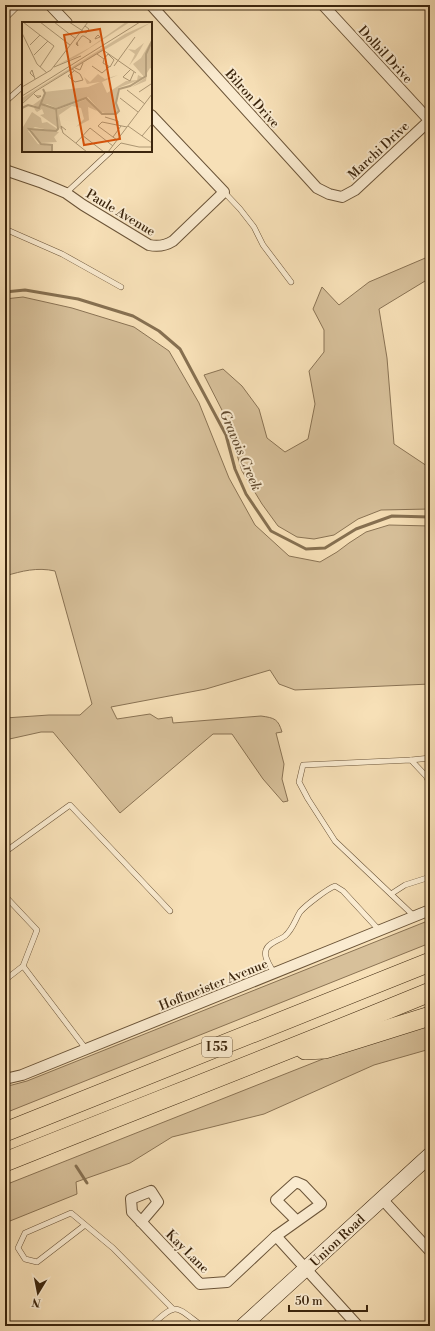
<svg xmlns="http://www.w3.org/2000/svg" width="435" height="1331" font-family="'Libre Bodoni',serif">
  <rect width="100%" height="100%" fill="#f7e0b7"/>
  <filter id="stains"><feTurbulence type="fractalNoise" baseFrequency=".005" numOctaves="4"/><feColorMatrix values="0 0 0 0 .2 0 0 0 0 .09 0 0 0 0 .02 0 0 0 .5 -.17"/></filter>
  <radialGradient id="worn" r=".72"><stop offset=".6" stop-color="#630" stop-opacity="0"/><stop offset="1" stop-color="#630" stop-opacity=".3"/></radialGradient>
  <!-- green -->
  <g fill="#d7c09a" stroke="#8a7354">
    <path d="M430,256V278L379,309L387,358L394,444L430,468V509L381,510L358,519L334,535L314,539L297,537L278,526L262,504L242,471L225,416L204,375L223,369L242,386L259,409L267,438L285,452L308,439L315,404L309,371L324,352V330L313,309L322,287L339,305L369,282Z"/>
    <path d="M23,297L72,308L134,327L169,351L199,403L229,478L255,525L289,556L320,562L337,552L349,543L366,532L389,525L430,526V684L295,690L279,684L270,670L206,689L111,707L117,719L150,714L158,719L172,717L173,723L261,716C275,718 278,719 282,732L276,733L284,764L282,779L288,801L283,802L263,779L232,734H213L120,813L53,732H41L5,740V718L49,715H80L92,704L55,571C37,567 22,571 5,576V299Z"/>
    <path d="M430,920V943L5,1113V1086L12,1085L27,1081Z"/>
    <path d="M430,1024V1049L374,1065L264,1114L172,1137L130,1163L76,1182L77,1194L5,1223V1185L338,1053Z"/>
  </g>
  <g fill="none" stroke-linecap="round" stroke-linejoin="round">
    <!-- stream -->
    <g stroke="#867051" stroke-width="3">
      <path d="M5,292L25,290L78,299L133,316L159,331L180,349L226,435L235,469L246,494L271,531L306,549L325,548L356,529L392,516L430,517"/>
      <path d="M76,1166L87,1183"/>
    </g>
    <defs>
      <g id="service">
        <path d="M5,102L23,86"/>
        <path d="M224,192L240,209L254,227L263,245L291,282"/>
        <path d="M66,193L111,151"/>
        <path d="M5,229L62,254L121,287"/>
        <path d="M411,760L430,758"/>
        <path d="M5,852L70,805L170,911"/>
        <path d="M391,894L405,885L430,877"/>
        <path d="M5,896L37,930L23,966"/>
        <path d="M414,916L335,841L308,799L299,782L303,765L411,760L426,776L430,784"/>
        <path d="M274,973C271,967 263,957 266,950C268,943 280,940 285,936C293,929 295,920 300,912C306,905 327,889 335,886L343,891L379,930"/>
        <path d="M5,980L23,966L86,1049"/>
        <path d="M85,1225L37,1262L25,1259L18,1248L25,1233L71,1213L113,1248L173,1309"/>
        <path d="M151,1326C177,1301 175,1306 202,1326"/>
      </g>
      <g id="minor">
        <path d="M50,5L67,23"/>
        <path d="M151,5L317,188L329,194L342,197L355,190L430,120"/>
        <path d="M323,5L429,120"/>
        <path d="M5,170L40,182L66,193L83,205L149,245C158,247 165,246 173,241L224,192L151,115"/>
        <path d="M5,1079L22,1075L430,910"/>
        <path d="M382,1199L430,1251"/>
        <path d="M141,1222L158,1202L151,1191L131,1199L132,1212L200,1284L227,1282L276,1236L321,1204L303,1185L296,1182L276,1200L297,1221"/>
        <path d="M276,1236L358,1326"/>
      </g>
      <path id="tertiary" d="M5,13L13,5"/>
      <path id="secondary" d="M243,1326L430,1155"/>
      <g id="motorway">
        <path d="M305,1050L325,1049L430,1016"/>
        <path d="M5,1132L430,962"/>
        <path d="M5,1162C147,1105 289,1050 430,992"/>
      </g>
    </defs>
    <!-- service casing -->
    <use href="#service" stroke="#6b5438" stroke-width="6"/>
    <!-- minor casing -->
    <use href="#minor" stroke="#6b5438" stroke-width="12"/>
    <!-- tertiary casing -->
    <use href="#tertiary" stroke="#6b5438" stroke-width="14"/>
    <!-- secondary casing -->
    <use href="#secondary" stroke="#3c260e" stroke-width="16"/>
    <!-- motorway casing -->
    <use href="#motorway" stroke="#3c260e" stroke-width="20"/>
    <!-- service -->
    <use href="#service" stroke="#faebd0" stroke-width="5"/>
    <!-- minor -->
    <use href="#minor" stroke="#faebd0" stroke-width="10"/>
    <!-- tertiary -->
    <use href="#tertiary" stroke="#faebd0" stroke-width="13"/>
    <!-- secondary -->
    <use href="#secondary" stroke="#faebd0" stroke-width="15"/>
    <!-- motorway -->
    <use href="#motorway" stroke="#f7e0b7" stroke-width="19"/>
  </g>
  <g text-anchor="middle" stroke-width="4" stroke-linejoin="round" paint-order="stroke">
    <!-- shield labels -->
    <rect fill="#faebd0" stroke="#756148" stroke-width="1" x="202" y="1037" width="30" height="20" rx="3"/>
    <g font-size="12" font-weight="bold" fill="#3c260e">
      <text x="217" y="1051">I 55</text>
    </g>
    <!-- street labels -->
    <g font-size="13" fill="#3c260e" stroke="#faebd0">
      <text transform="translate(386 54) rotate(47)" y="5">Dolbil Drive</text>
      <text transform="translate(253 98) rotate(48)" y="5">Bilron Drive</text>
      <text transform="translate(378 150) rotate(-43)" y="5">Marchi Drive</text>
      <text transform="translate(121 212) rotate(31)" y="5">Paule Avenue</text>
      <text transform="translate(213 984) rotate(-22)" y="5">Hoffmeister Avenue</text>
      <text transform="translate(337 1240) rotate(-43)" y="5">Union Road</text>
      <text transform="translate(188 1251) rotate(45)" y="5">Kay Lane</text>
    </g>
    <!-- water labels -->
    <g font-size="14" font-style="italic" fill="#614b30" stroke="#faebd0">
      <text transform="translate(241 450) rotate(67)" y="5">Gravois Creek</text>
    </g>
  </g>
  <!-- overview -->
  <g transform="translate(22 22)">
    <rect width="130" height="130" fill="#f7e0b7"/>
    <path d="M104,0H108L54,35L35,43L67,26ZM130,0L14,68L0,81V76L103,12ZM130,17V47L128,46L125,51L124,59L110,65L123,56L111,42L119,36ZM122,21L114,35L107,44L113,32L106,27L113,28ZM76,52L83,57L96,53L80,60L85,71L104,59L115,58L116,53L122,56L96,66L94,81L96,89L91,93L79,90L66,75L34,86L25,82L16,85L11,83L22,75V70L66,65L78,60L65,62L62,55L68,60ZM65,77L75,89L66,85L67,98L54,105L62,97L59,86L50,84L37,93L40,108L37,106L35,88ZM19,83L33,87L35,105L18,93L22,92L20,87L15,90L13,88L12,85L18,86ZM10,90L19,96L20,101L25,100L37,108L32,109L13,105L6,109L16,122L30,124V130H0L1,105ZM10,107L37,110L32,115L35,120L18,121L10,112Z" fill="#d7c09a"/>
    <path fill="none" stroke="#b7a17e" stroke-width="2" d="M19,82L34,87M0,86L6,83L17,86L23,71L21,67M30,130V123L19,122L7,107L34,109L36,107L34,87L64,76L80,92H94L97,89L94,81L97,67L108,64L124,54V32L130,19"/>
    <path fill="none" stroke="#ac9673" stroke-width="1" d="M1,0L32,24L18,45M18,0L48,23M32,0L54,17M47,0L64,11L67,7L63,4M0,11L15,42L25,51M76,13L78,15L73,17L74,15ZM55,20L56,24L54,22L60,14H62L69,19L68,21V18M8,23L18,13M75,32L82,37L86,32M12,33L26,19M82,37L81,41L88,45L92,38L86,32M70,44L80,51L87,45M92,44L113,15M32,45L59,34M53,46L58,48L61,41M50,47L58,52L61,58L53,60L46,54L52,49M109,47L101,55L108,59L112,50M12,55L8,51L10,48L13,57M0,65L29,48L66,0M105,68L123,82M117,70L129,62M12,72L16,76L19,74H14M0,74L118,0M98,76L116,90M0,82L14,69L81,28L114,51M83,95L96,99V103M106,104L130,121M44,108L39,104L41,111L65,130M60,113L82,130M120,114L130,102M91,115L99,104M95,118L76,104L80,100L105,105M54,121L68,106L91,124M86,130L130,72M90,130L99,121L117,125H130"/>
    <path fill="#d7540c" fill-opacity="0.15" stroke="#d7540c" stroke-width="2" d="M78,7L98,117L62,123L42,13Z"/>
    <rect width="130" height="130" fill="none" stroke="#3c260e" stroke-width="2"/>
  </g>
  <!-- margin -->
  <rect width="435" height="1331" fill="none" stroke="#f7e0b7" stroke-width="20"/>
  <rect x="6" y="6" width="423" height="1319" fill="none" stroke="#3c260e" stroke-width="2"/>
  <rect x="10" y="10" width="415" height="1311" fill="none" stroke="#3c260e"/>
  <!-- north arrow -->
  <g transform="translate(38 1293) rotate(190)" stroke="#faebd0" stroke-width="3" paint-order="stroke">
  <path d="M0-3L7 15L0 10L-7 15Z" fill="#3c260e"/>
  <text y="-6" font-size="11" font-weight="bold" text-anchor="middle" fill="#3c260e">N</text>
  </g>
  <!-- scale -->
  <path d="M289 1305v6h78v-6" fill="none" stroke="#3c260e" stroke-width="2"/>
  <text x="295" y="1305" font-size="12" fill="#3c260e" stroke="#faebd0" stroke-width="3" paint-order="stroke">50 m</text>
  <rect width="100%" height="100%" filter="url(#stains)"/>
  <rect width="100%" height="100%" fill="url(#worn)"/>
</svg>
